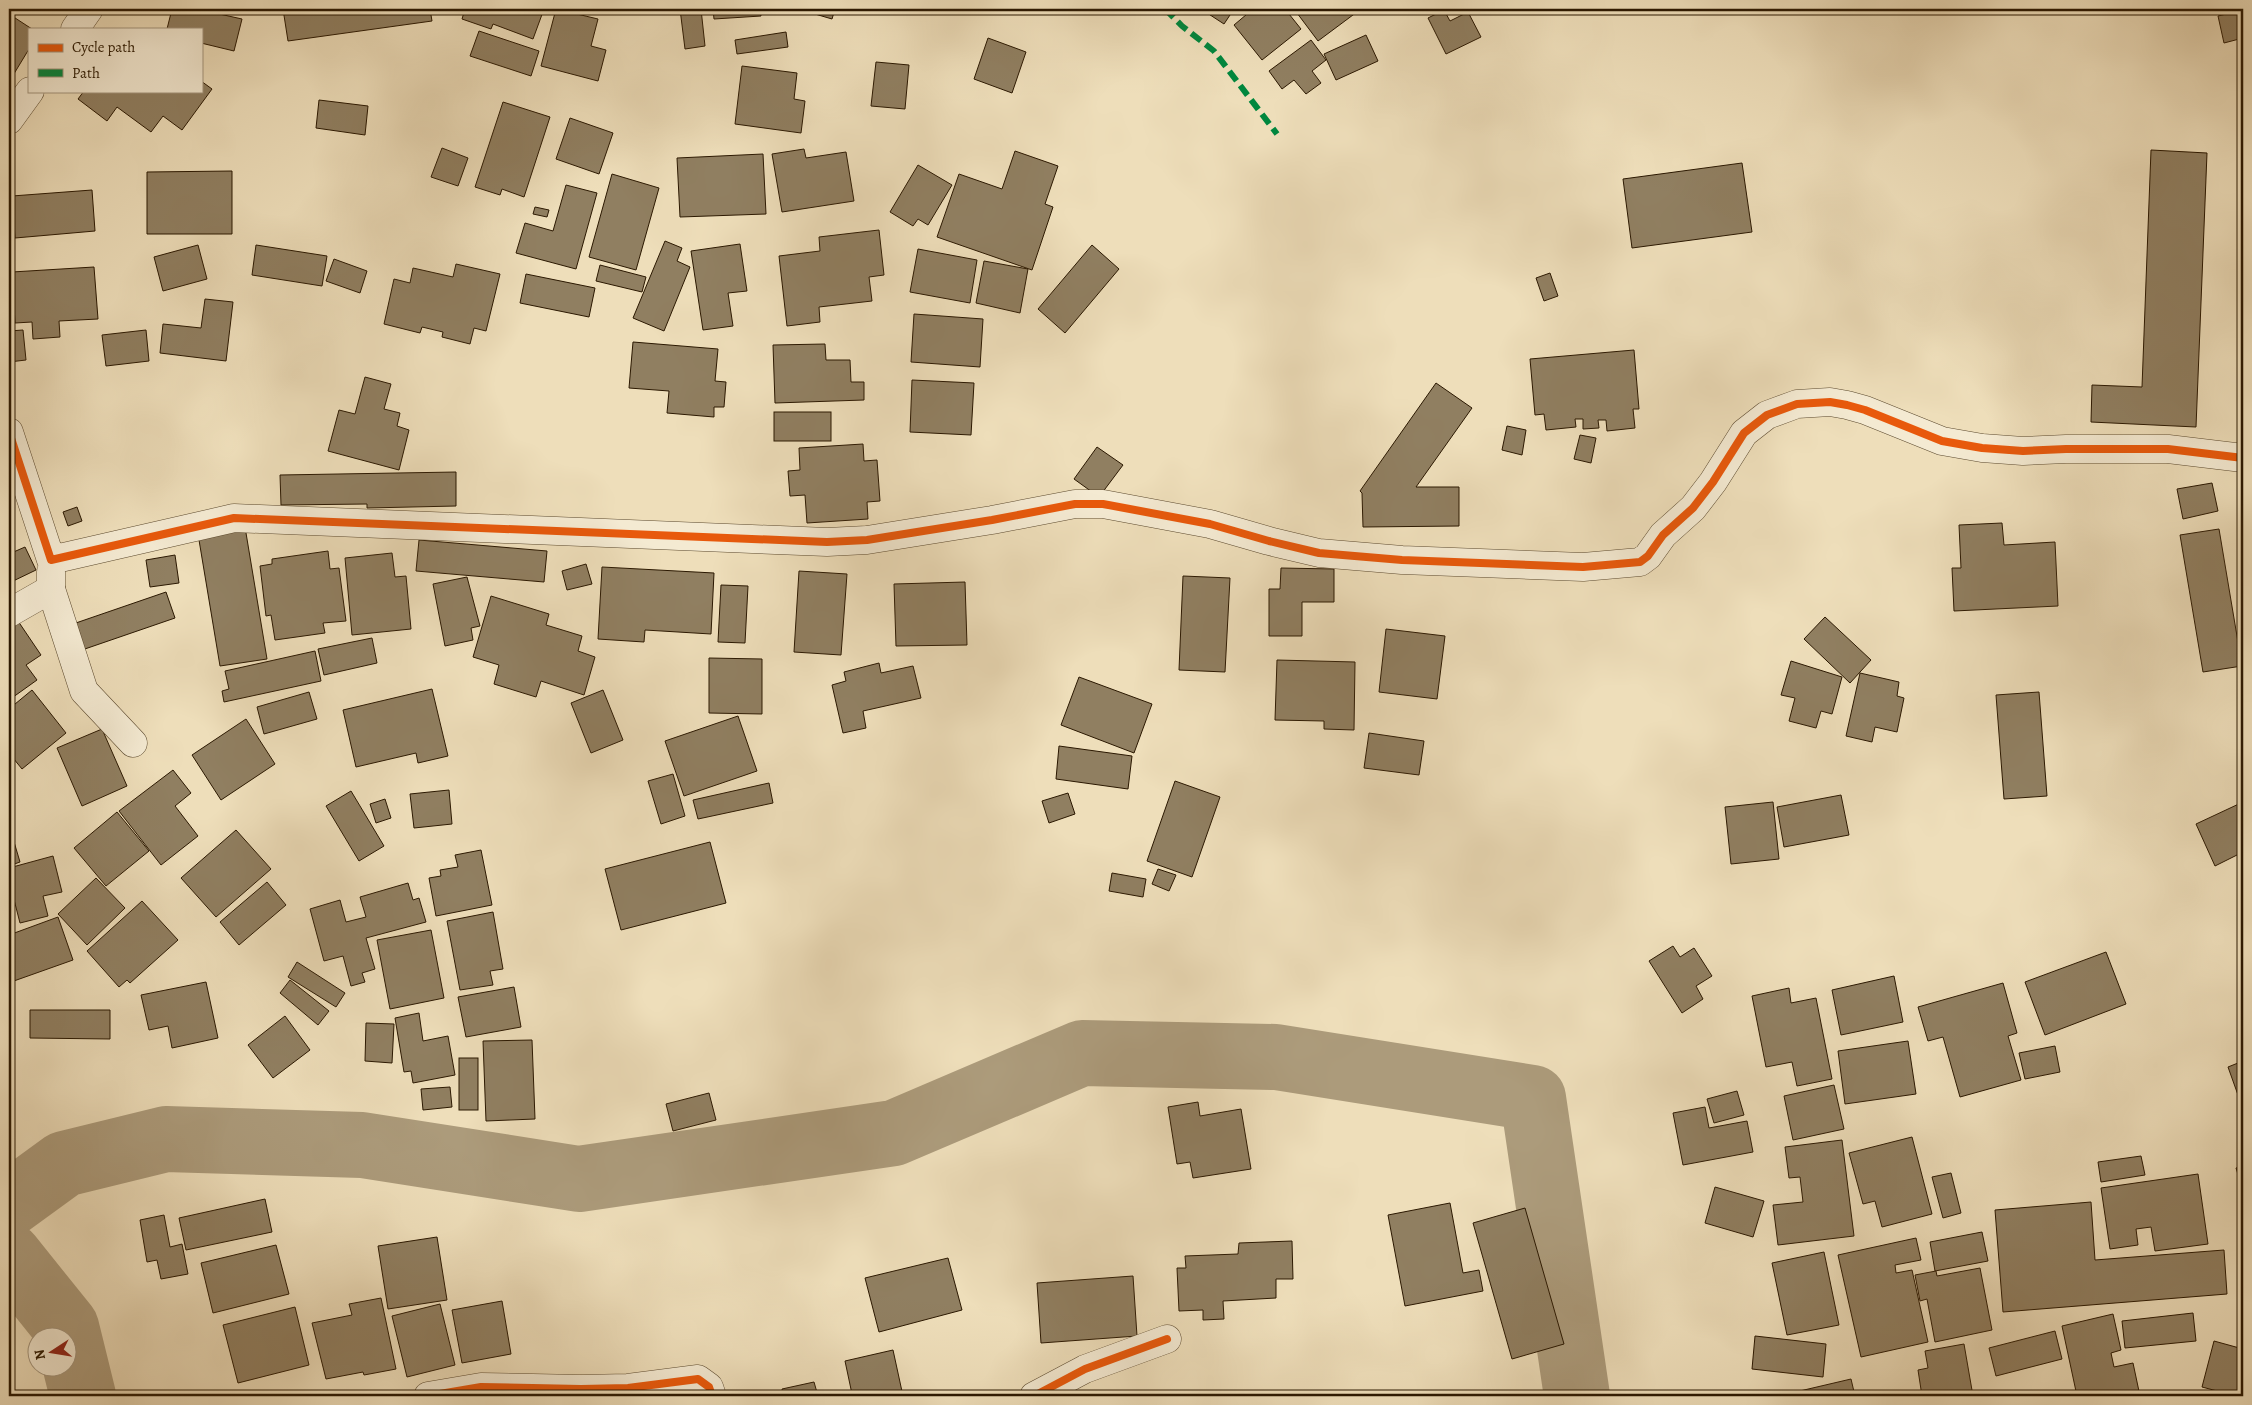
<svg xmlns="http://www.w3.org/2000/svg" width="2252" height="1405" font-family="Alegreya,serif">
  <rect width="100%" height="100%" fill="#eedeba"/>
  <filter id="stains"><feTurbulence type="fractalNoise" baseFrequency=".004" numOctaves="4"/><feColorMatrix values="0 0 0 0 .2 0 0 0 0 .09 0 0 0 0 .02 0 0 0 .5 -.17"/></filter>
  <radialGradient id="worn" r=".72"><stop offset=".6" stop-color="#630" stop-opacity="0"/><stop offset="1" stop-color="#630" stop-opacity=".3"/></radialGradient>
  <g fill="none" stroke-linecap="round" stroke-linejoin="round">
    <!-- river -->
    <g stroke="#ac9b7b" stroke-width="66">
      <path d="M9,1204L64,1164L166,1139L362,1145L579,1179L894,1133L1082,1053L1276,1057L1533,1098L1577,1396"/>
      <path d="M9,1256L66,1327L83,1396"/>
    </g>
  </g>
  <!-- building -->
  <g fill="#907f61" stroke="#2b1801">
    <path d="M172,9H197L242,19L234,51L201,43V29H167Z"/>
    <path d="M283,9H430L432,21L288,41Z"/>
    <path d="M465,9H544L533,39L493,24L491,29L462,19Z"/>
    <path d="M556,9L598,19L591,46L606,50L598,81L541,66Z"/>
    <path d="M680,9H701L705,46L685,49Z"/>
    <path d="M713,9H760L761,16L714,19Z"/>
    <path d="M798,9H835L832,19Z"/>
    <path d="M1201,9H1234L1224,24Z"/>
    <path d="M1253,9H1285L1301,29L1262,60L1234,25Z"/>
    <path d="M1294,9H1361L1318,41Z"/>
    <path d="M1444,10L1450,21L1468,12L1481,37L1446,54L1428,18Z"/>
    <path d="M2243,10V38L2224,43L2218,16Z"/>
    <path d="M9,14L32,29H29V49L9,82Z"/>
    <path d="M479,31L539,51L531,76L470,56Z"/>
    <path d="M786,32L788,47L737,54L735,40Z"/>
    <path d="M1366,35L1378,61L1336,80L1324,54Z"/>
    <path d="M988,38L1026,52L1012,93L974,79Z"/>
    <path d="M1311,40L1326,60L1312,71L1321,83L1306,94L1294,80L1282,89L1269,71Z"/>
    <path d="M876,62L909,65L905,109L871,106Z"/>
    <path d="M742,66L797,73L794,99L805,101L801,133L735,124Z"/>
    <path d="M201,81L212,89L182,130L163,116L151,132L117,107L107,121L78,99L84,91H201Z"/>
    <path d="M319,100L368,106L365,135L316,128Z"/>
    <path d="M503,102L550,117L524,197L502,189L500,195L475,187Z"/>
    <path d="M570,118L613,133L599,174L556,159Z"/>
    <path d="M442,148L468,158L458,186L431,177Z"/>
    <path d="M804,149L806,158L846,152L854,201L782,212L772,154Z"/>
    <path d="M2151,150L2207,153L2196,427L2091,422L2092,385L2142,387Z"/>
    <path d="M1015,151L1058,166L1045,204L1053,207L1032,270L937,237L959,174L1002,189Z"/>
    <path d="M763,154L766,214L680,217L677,158Z"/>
    <path d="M1742,163L1752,232L1632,248L1623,179Z"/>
    <path d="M918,165L952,185L928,225L918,219L913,226L890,212Z"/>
    <path d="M232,171V234H147V172Z"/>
    <path d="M612,174L659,188L636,270L589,257Z"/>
    <path d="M566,185L597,193L576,269L516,253L525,223L553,231Z"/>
    <path d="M92,190L95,231L15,238L12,196Z"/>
    <path d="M535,207L549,210L547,217L533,214Z"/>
    <path d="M879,230L884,275L869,277L872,301L819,307L820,322L787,326L779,256L820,251L819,237Z"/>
    <path d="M665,241L682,248L677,261L690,267L664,331L633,318Z"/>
    <path d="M740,244L747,291L728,293L733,326L703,330L691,251Z"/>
    <path d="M198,245L207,279L163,291L154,257Z"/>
    <path d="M256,245L327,256L322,286L252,275Z"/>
    <path d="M1092,245L1119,269L1065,333L1038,309Z"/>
    <path d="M918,249L977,260L970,303L910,292Z"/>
    <path d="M334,259L367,271L360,293L326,281Z"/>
    <path d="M984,261L1028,269L1020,313L976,303Z"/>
    <path d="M456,264L500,274L486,331L474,328L470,344L442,337L443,332L422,327L420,333L384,324L394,279L410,283L413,268L453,277Z"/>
    <path d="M600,265L646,277L642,292L596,281Z"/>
    <path d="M94,267L98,319L59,321L60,337L33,339L32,322L15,323L12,272Z"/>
    <path d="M1550,273L1558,296L1544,301L1536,278Z"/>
    <path d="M526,274L595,288L589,317L520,303Z"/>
    <path d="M205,299L233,302L226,361L160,353L163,324L201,328Z"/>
    <path d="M914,314L983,319L980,367L911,362Z"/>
    <path d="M23,330L26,360L9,362V331Z"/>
    <path d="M146,330L149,361L106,366L102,335Z"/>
    <path d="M633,342L718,349L715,381L726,382L724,407H714V417L667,413L669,391L629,388Z"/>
    <path d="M825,344L826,360H850L851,382H864V400L775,403L773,345Z"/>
    <path d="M1634,350L1639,409H1633L1635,428L1607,431L1606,420H1598L1599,428L1583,429V419H1575L1576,427L1546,430L1544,414L1535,415L1530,359Z"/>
    <path d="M365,377L391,384L384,409L400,413L397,426L409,430L399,470L328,451L339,410L355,414Z"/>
    <path d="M912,380L974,383L971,435L910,432Z"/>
    <path d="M1436,383L1472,408L1416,487H1459V526L1363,527L1362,493L1360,491Z"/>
    <rect x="774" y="412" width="57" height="29"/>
    <path d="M1507,426L1526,430L1522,455L1502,450Z"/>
    <path d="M1580,435L1596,438L1591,463L1574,459Z"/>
    <path d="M863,444L864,461L877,460L880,501L867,502L868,519L807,523L805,495L790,496L788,471L800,470L799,448Z"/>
    <path d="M1097,447L1123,465L1099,497L1074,479Z"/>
    <path d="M456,472V506L367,508V504L281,505L280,475Z"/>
    <path d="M2212,483L2218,511L2183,519L2177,489Z"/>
    <path d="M77,507L82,521L68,526L63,512Z"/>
    <path d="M2002,523L2004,545L2055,542L2058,606L1954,611L1952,568H1961L1959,525Z"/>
    <path d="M245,527L267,659L220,666L198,534Z"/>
    <path d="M2219,529L2242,666L2203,672L2180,535Z"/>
    <path d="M419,540L547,551L544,582L416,571Z"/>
    <path d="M25,547L36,570L9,583V554Z"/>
    <path d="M328,551L330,569L339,568L346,621L323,623L325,633L275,640L271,615L266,616L260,566L272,564V559Z"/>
    <path d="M392,553L395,577L406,576L411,629L352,635L345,558Z"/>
    <path d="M175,555L179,583L150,587L146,560Z"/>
    <path d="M586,564L592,584L567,590L562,571Z"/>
    <path d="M602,567L714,573L711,634L645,630L644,642L598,639Z"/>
    <path d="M1281,568L1334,569V602H1302V636H1269V589H1280Z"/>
    <path d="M799,571L847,574L841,655L794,652Z"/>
    <path d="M1183,576L1230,578L1225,672L1179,670Z"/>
    <path d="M467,577L480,626L471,628L473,640L445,646L433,584Z"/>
    <path d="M965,582L967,645L896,646L894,584Z"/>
    <path d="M721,585L748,586L745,643L718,642Z"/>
    <path d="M166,592L175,618L79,651L70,625Z"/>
    <path d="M491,596L549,614L546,625L582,636L578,651L595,657L584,695L541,681L536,697L494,684L499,665L473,657Z"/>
    <path d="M1825,617L1871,660L1850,683L1804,639Z"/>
    <path d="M18,621L41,655L26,665L37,680L9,700V627Z"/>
    <path d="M1386,629L1445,636L1437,699L1379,692Z"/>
    <path d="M372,638L377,663L324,675L318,649Z"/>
    <path d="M315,651L321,681L224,702L222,691L229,689L225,671Z"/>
    <path d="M709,658L762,659V714L709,713Z"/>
    <path d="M1277,660L1355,662L1354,730L1324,729V721L1275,720Z"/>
    <path d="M1791,661L1842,677L1832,714L1821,711L1816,728L1789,721L1795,698L1781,695Z"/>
    <path d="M879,663L881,673L913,666L921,698L863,711L866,728L843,733L832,685L846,681L844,672Z"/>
    <path d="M1860,673L1899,682L1897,696L1904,698L1897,732L1875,727L1872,742L1846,736Z"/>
    <path d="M1079,677L1152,704L1134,753L1061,725Z"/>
    <path d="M432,689L448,756L418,763L416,753L356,767L343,710Z"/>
    <path d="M32,690L66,733L22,769L9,753V709Z"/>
    <path d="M603,690L623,740L591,753L571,703Z"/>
    <path d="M309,692L317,719L264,734L257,707Z"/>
    <path d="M2039,692L2047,796L2004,799L1996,695Z"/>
    <path d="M738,716L757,771L684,796L665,741Z"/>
    <path d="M246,719L275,764L221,800L192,755Z"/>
    <path d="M102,729L127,786L82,806L57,748Z"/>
    <path d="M1369,733L1424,741L1419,775L1364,768Z"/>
    <path d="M1059,746L1132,756L1128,789L1056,779Z"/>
    <path d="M173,770L191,793L175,806L198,836L161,865L119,811Z"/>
    <path d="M673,774L685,816L661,824L648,781Z"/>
    <path d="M1175,781L1220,797L1192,877L1147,861Z"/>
    <path d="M769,783L773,803L698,819L693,800Z"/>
    <path d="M449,790L452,824L414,828L410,794Z"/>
    <path d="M351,791L384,846L359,861L326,806Z"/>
    <path d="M1068,793L1075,814L1049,823L1042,801Z"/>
    <path d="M1841,795L1849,835L1784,847L1777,807Z"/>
    <path d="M385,799L391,818L376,823L370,804Z"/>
    <path d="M1773,802L1779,859L1731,864L1725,807Z"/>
    <path d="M2243,802V852L2215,866L2196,824Z"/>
    <path d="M117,812L149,851L106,886L74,848Z"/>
    <path d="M9,825L20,862L9,866Z"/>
    <path d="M236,830L271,869L216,917L181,878Z"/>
    <path d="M710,842L726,903L621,930L605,869Z"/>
    <path d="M481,850L492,905L436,916L429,878L441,876L440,870L458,867L455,855Z"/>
    <path d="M53,856L62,892L43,896L48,916L20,923L9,880V868Z"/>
    <path d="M1158,869L1176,875L1169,891L1152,884Z"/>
    <path d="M1112,873L1146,879L1143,897L1109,891Z"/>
    <path d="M96,878L125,908L87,945L58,914Z"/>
    <path d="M267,882L286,905L239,945L220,922Z"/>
    <path d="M408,883L413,900L419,898L426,922L366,938L375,969L362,973L365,982L351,986L343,956L324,961L310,909L340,900L346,922L366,917L360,897Z"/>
    <path d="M142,901L178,940L130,983L127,980L119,987L87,951Z"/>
    <path d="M493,912L503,969L490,971L493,985L460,990L447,921Z"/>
    <path d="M58,917L73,960L11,982L9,976V935Z"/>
    <path d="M431,930L444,998L390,1009L377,940Z"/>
    <path d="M1673,946L1680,957L1694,948L1712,976L1696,986L1703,999L1682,1013L1649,961Z"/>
    <path d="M2106,952L2126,1004L2045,1035L2025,982Z"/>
    <path d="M297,962L345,993L336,1007L288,977Z"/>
    <path d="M1894,976L1903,1022L1841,1035L1832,990Z"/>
    <path d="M290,980L329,1011L318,1025L280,993Z"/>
    <path d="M206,982L218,1038L172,1048L168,1026L149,1030L141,995Z"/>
    <path d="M2003,983L2017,1033L2008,1036L2021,1080L1960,1097L1943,1037L1928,1041L1918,1007Z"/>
    <path d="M514,987L521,1027L466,1037L458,997Z"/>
    <path d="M1789,988L1791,1003L1816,998L1832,1079L1797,1086L1792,1062L1766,1067L1752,996Z"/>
    <path d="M30,1010H110V1039L30,1038Z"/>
    <path d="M419,1013L423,1041L448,1036L455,1075L413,1083L411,1071L404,1072L395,1018Z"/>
    <path d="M285,1016L310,1050L273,1078L248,1045Z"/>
    <path d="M366,1023L394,1024L392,1063L365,1061Z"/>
    <path d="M532,1040L535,1119L486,1121L483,1041Z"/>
    <path d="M1908,1041L1916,1094L1845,1104L1838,1051Z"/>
    <path d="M2055,1046L2060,1072L2025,1079L2019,1053Z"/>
    <rect x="459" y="1058" width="19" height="52"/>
    <path d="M2243,1061V1109L2228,1067Z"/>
    <path d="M1834,1085L1844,1129L1793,1140L1784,1096Z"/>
    <path d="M450,1087L452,1107L423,1110L421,1089Z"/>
    <path d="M1737,1091L1744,1115L1714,1123L1707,1099Z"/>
    <path d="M709,1093L716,1120L673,1131L666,1104Z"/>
    <path d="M1198,1102L1200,1116L1241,1109L1251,1169L1193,1178L1190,1162L1177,1164L1168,1107Z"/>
    <path d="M1705,1107L1709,1128L1747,1121L1753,1152L1683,1165L1673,1113Z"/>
    <path d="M1912,1137L1932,1214L1882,1227L1875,1201L1863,1204L1849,1153Z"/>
    <path d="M1842,1140L1854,1236L1778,1245L1773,1205L1803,1202L1800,1177L1789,1178L1785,1147Z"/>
    <path d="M2141,1156L2145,1175L2101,1182L2098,1162Z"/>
    <path d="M2243,1166V1191L2236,1168Z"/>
    <path d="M1951,1173L1961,1213L1943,1218L1932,1177Z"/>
    <path d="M2198,1174L2208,1244L2155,1251L2151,1227L2136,1229L2138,1245L2110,1249L2101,1188Z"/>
    <path d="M1715,1187L1764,1201L1753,1237L1705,1223Z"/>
    <path d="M265,1199L272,1232L186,1250L179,1218Z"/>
    <path d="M2091,1202L2095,1260L2224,1250L2227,1294L2003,1312L1995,1210Z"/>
    <path d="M1450,1203L1463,1273L1479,1270L1483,1291L1405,1306L1388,1215Z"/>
    <path d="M1525,1208L1564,1344L1512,1359L1473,1223Z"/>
    <path d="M164,1215L170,1247L182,1244L188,1274L161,1279L157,1260L147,1262L140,1220Z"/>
    <path d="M1982,1232L1988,1261L1935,1271L1930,1242Z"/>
    <path d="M437,1237L447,1300L388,1309L378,1246Z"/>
    <path d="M1916,1238L1921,1260L1895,1265L1896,1273L1912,1270L1928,1342L1861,1357L1838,1255Z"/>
    <path d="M1292,1241L1293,1279H1276V1298L1223,1301L1224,1319L1203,1320V1310L1179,1311L1177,1268H1186L1185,1256L1238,1254L1239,1243Z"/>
    <path d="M276,1245L289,1294L213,1313L201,1263Z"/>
    <path d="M1824,1252L1839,1325L1787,1335L1772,1263Z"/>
    <path d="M948,1258L962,1310L879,1332L865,1278Z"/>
    <path d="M1980,1268L1992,1330L1935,1342L1927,1299L1920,1301L1915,1275L1936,1271L1937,1276Z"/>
    <path d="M1133,1276L1137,1336L1041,1343L1037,1283Z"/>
    <path d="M381,1298L396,1369L364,1375L363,1372L326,1379L312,1323L352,1315L349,1304Z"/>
    <path d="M502,1301L511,1354L462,1363L452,1310Z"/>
    <path d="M440,1304L455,1365L407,1377L392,1316Z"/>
    <path d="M295,1307L309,1365L238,1383L223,1325Z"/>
    <path d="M2193,1313L2196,1341L2125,1348L2122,1321Z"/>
    <path d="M2113,1314L2121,1350L2111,1353L2114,1367L2133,1363L2140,1396H2077L2062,1326Z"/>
    <path d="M2055,1331L2062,1359L1996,1376L1989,1348Z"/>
    <path d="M1755,1336L1826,1344L1823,1377L1752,1369Z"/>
    <path d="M2214,1341L2243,1349V1396H2236L2202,1387Z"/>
    <path d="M1964,1344L1973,1396H1922L1918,1370L1928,1368L1925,1351Z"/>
    <path d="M893,1350L903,1396H842L852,1394L845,1361Z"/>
    <path d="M1851,1379L1855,1396H1788L1787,1394Z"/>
    <path d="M814,1382L818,1396H783L782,1389Z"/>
  </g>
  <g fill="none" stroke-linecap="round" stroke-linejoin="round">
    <defs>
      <g id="minor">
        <path d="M75,29L89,9"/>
        <path d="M9,120L30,91"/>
        <path d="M9,432L51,560L234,518L827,542L867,540L992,520L1075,504H1103L1210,524L1269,541L1319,553L1402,560L1583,567L1640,562L1648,556L1663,535L1693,508L1713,482L1744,433L1767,415L1797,404L1830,402L1847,405L1865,410L1942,441L1982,448L2023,451L2066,449H2168L2243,458"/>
        <path d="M51,589L84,691L133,743"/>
        <path d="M9,613L51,589V572"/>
        <path d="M428,1396L481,1387L581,1389L628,1388L698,1379L709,1387L712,1396"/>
        <path d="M1034,1396L1085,1369L1167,1339"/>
      </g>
    </defs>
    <!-- minor casing -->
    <use href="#minor" stroke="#5c4a2f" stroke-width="29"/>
    <!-- minor -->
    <use href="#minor" stroke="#f4ead2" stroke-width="28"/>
    <!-- quiet -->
    <path stroke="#00873e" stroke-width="6" stroke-dasharray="12 6" stroke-linecap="butt" d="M1165,9L1182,26L1214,51L1277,134"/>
    <defs>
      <g id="cycleway">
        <path d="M9,432L51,560L234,518L827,542L867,540L992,520L1075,504H1103L1210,524L1269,541L1319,553L1402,560L1583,567L1640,562L1648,556L1663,535L1693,508L1713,482L1744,433L1767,415L1797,404L1830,402L1847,405L1865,410L1942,441L1982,448L2023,451L2066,449H2168L2243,458"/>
        <path d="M428,1396L481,1387L581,1389L628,1388L698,1379L709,1387L712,1396"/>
        <path d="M1034,1396L1085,1369L1167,1339"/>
      </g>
    </defs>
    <!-- cycleway casing -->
    <use href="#cycleway" stroke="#f4ead2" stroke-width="11"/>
    <!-- cycleway -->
    <use href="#cycleway" stroke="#e8590c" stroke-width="8"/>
  </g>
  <!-- margin -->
  <rect width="2252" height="1405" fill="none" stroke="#eedeba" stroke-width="30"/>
  <rect x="10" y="10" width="2232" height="1385" fill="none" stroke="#2b1801" stroke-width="2.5"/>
  <rect x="15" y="15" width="2222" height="1375" fill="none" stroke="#2b1801"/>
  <!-- legend -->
  <rect x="28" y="28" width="175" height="65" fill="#f4ead2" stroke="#a4967e"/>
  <rect x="38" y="44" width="25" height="8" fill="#e8590c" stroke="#a4967e"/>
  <text x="72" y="52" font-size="15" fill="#2b1801">Cycle path</text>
  <rect x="38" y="69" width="25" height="8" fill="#00873e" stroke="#a4967e"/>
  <text x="72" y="78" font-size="15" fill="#2b1801">Path</text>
  <!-- north arrow -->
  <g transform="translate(52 1352) rotate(258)"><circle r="24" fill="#f4ead2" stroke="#a4967e"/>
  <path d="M0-4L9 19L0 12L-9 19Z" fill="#8f2418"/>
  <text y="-8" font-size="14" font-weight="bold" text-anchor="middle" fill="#2b1801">N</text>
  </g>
  <rect width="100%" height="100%" filter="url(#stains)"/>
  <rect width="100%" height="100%" fill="url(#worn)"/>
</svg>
